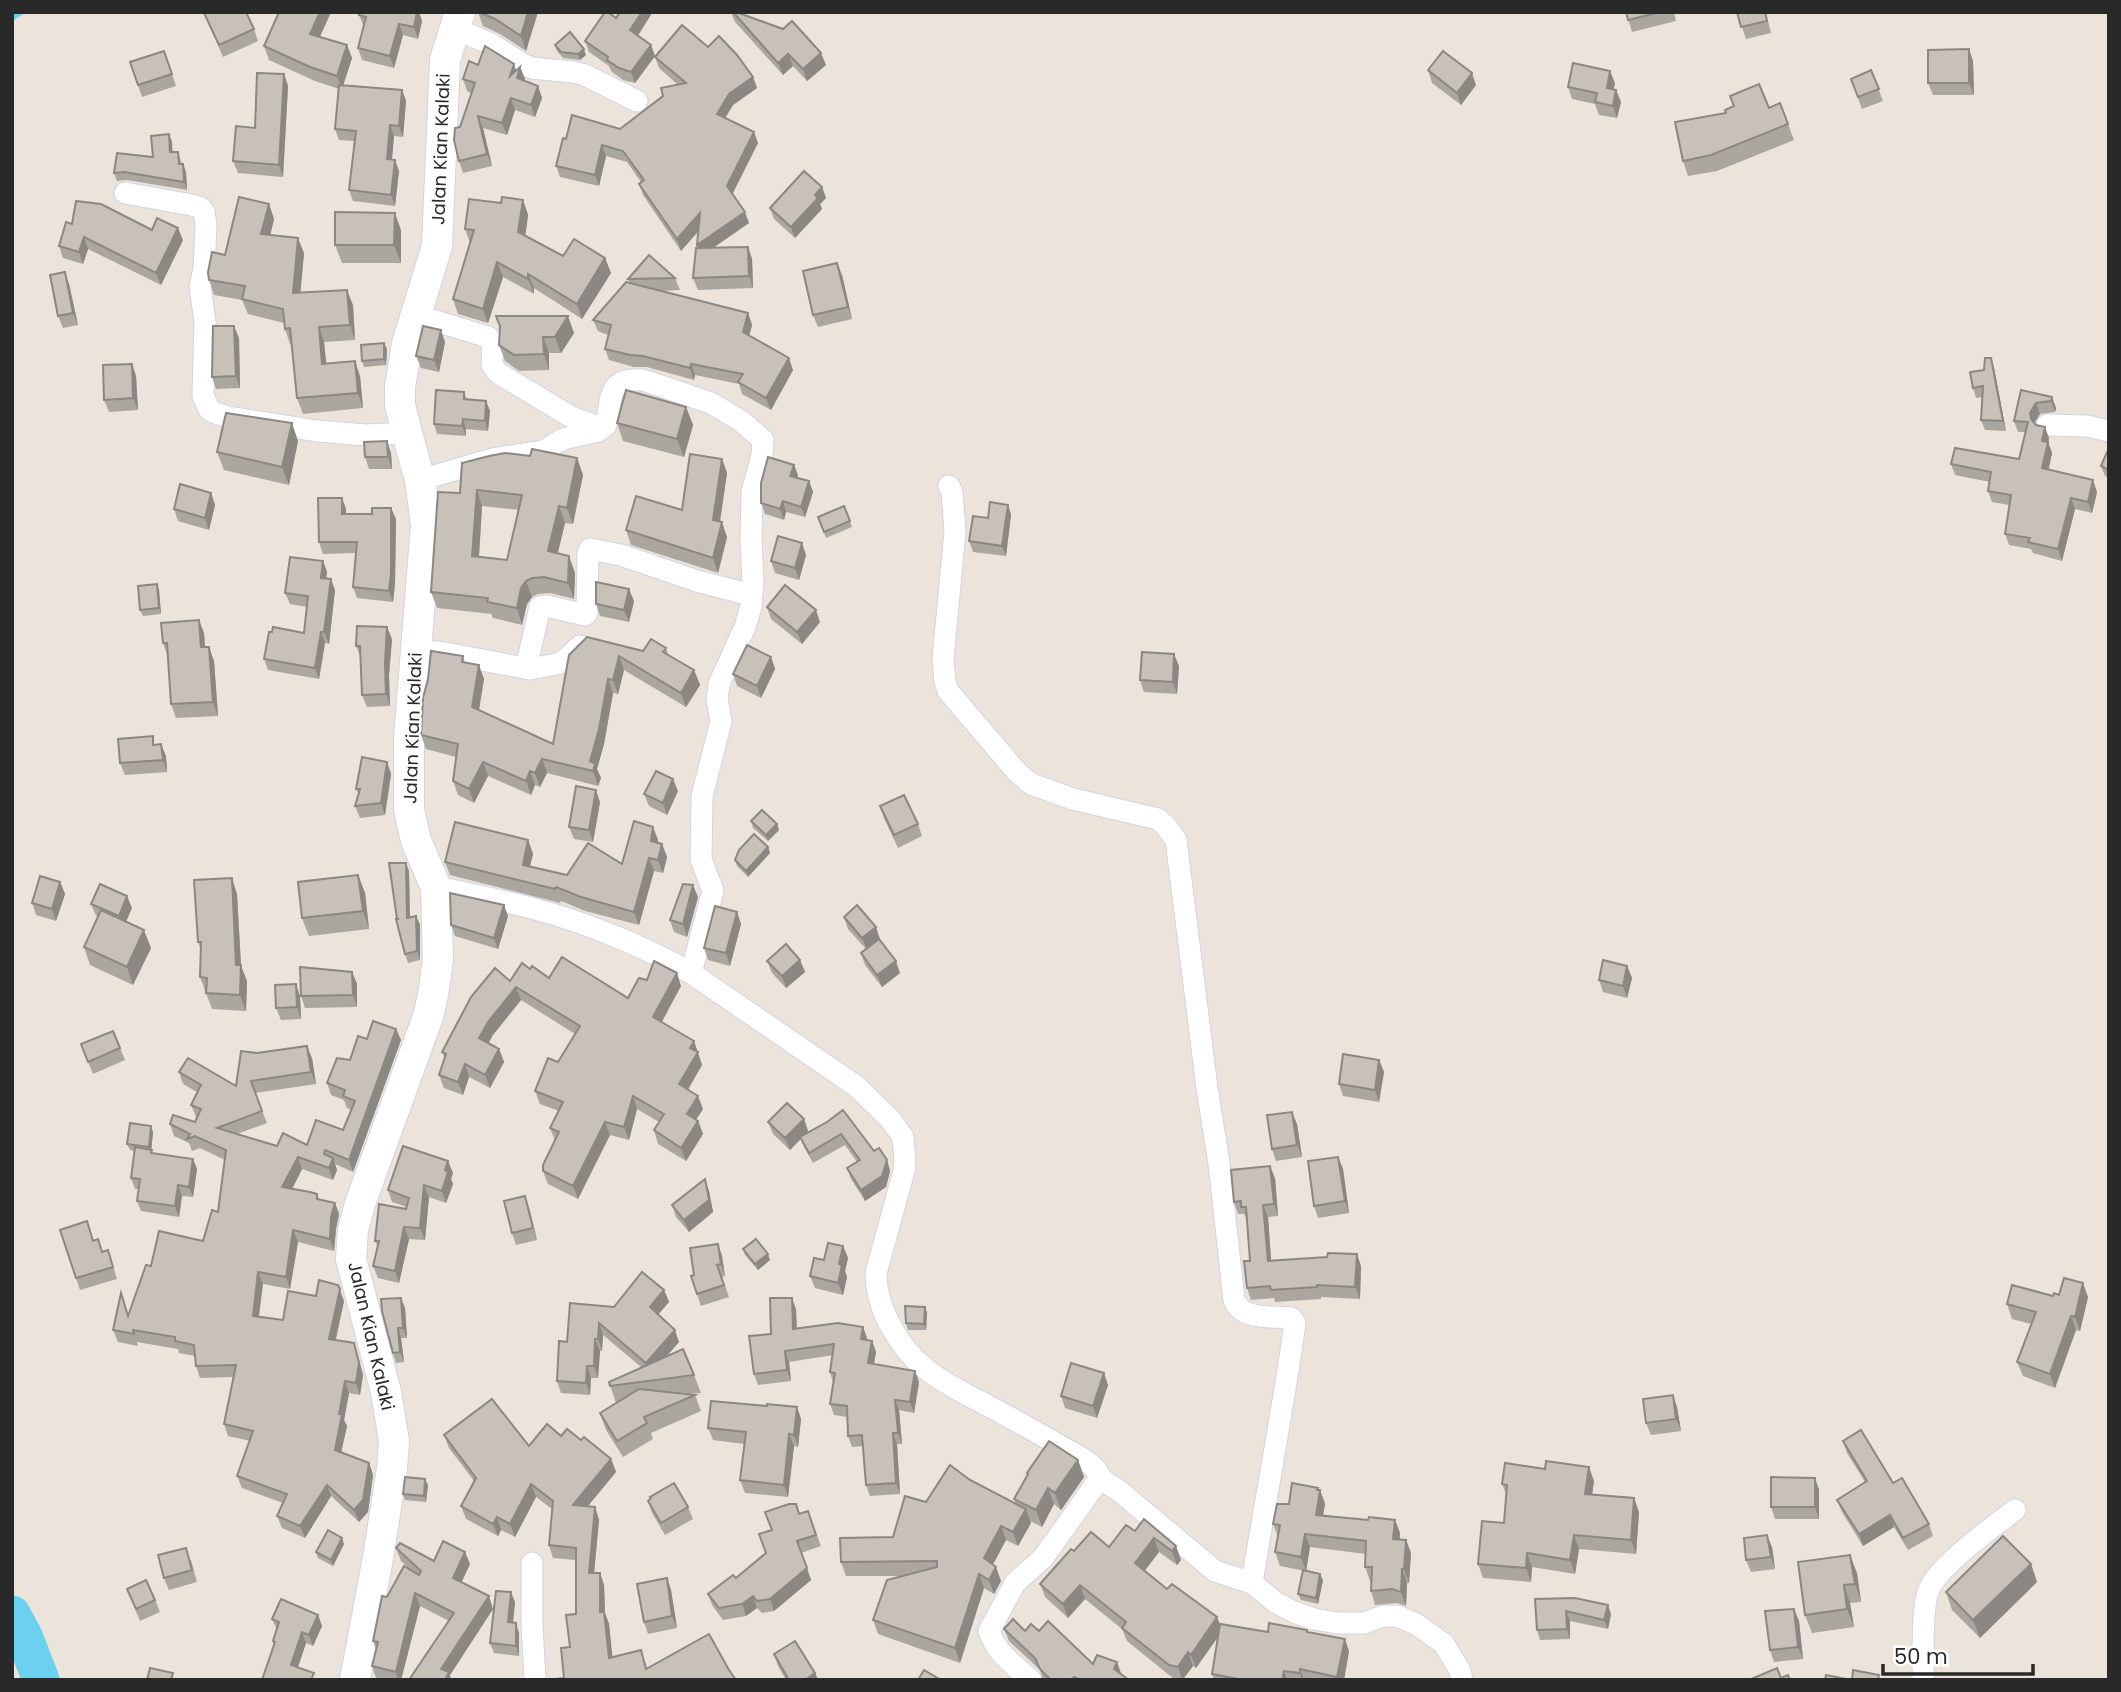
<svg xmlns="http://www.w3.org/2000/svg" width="2121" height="1692" font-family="Poppins,sans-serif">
  <rect width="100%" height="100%" fill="#ece4db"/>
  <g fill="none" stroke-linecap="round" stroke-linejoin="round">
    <!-- stream -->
    <path stroke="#6cd0ef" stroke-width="6" d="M12,18L21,12"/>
    <!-- river -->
    <path stroke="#6cd0ef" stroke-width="37" d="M12,1614L24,1636L41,1680"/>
    <defs>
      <g id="street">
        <path d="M454,28L493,45L521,63L532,68L573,72L585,75L637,101"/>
        <path d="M125,193L192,205L201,208L204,212L206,225L204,269L200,287L205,321L203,396L209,409L213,412L228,417L317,431L366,435L407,433"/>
        <path d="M416,315L488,337L493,342L492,365L498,373L573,418L602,428"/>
        <path d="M2047,425L2087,426L2109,431"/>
        <path d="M420,480L492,459L543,451L563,439L598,431L606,425C612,397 607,377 643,380L711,403L741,421L763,440L762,455L752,492L751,537L753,582L751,606L745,627L719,684L717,699L721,721L702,796L701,859L713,891L691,973"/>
        <path d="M949,486L952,492L955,531L943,659L945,681L948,691L1017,772L1031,784L1073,799L1158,819L1165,825L1176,840L1207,1088L1219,1163L1234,1300C1243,1321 1272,1316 1291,1318L1295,1323C1283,1410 1266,1496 1252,1583"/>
        <path d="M415,650L445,653L530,669L557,664L565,660L580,646"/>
        <path d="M526,668L540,607L547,606L585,615L587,613L588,553L590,549L621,555L697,581L751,595"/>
        <path d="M436,887C471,894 507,901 542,911C590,924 647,948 691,973L856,1086L890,1119L903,1137L905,1161L904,1171L876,1273C876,1309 899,1348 927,1370C942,1382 960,1391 977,1400C1004,1414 1031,1429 1057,1444C1071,1453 1092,1460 1100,1476L1093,1488L1043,1558L1015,1583L989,1631C996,1653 1014,1665 1031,1680"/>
        <path d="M1099,1478L1118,1490L1215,1571L1252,1583L1275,1602L1294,1612L1314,1619L1337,1623H1364L1383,1616H1397L1416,1624L1444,1644L1460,1671L1462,1680"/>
        <path d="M532,1563V1625L535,1680"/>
        <path d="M1923,1680C1924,1655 1921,1615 1928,1592C1936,1567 1993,1527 2015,1510"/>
      </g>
      <path id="secondary" d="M355,1680L378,1558L392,1469L394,1441L386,1392L351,1259L353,1230L360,1204L429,1014L434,989L438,959L436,887L416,841L409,810V738L426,525L420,480L407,433L400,405V387L407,344L437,246L445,60L460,12"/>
    </defs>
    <!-- street casing -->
    <use href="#street" stroke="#d0d4e2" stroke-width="23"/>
    <!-- secondary casing -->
    <use href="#secondary" stroke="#d0d4e2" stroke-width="32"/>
    <!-- street -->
    <use href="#street" stroke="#fff" stroke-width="21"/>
    <!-- secondary -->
    <use href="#secondary" stroke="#fff" stroke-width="30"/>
  </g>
  <!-- wall -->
  <g fill="#aba6a0" fill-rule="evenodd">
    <path d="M279,12H331L320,37L347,45L352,58L343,85L402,90L406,101L403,137L394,136L392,160L399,171L395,206L353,201L349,190L354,141L339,140L335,129L339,89L315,81L269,60L264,46Z"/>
    <path d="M359,12H419L422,21L418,39L403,35L394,68L362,60L358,48L364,27L359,15Z"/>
    <path d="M478,12H538L526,51L500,34L483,26Z"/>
    <path d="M620,12H652V13L638,36L651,45L655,56L635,83L623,80L611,71L609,66L589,52L585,41L616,18Z"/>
    <path d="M731,12H736L826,65L807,81L793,66L783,75L735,22Z"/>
    <path d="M1626,12H1674L1676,21L1632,32Z"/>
    <path d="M1737,12H1766L1771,33L1746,39Z"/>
    <path d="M204,13L254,29L258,41L223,57Z"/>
    <path d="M555,45L586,55L580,60L563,58L557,51Z"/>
    <path d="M708,47L753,77L757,88L733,105L725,118L758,143L732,193L749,223L713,248L748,247L752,259L753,288L698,290L693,278L698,248L697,245L699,231L681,251L643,195L639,184L641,182L627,162L606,156L599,186L560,177L556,166L566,139L620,129L678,85L659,68L655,57Z"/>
    <path d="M164,51L176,86L142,97L130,62Z"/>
    <path d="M1973,61L1974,95H1933L1928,83Z"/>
    <path d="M478,65L516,71L520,67L525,79L524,81L538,86L542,98L535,117L515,110L507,135L483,128L492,166L463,173L459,161L460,127L471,93L467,91L463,79Z"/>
    <path d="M1428,70L1476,85L1461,105L1432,83Z"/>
    <path d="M1871,70L1883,101L1862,109L1851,79Z"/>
    <path d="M284,74L288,86L283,177L238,173L233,161L255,128Z"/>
    <path d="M1615,83L1613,90H1616L1621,102L1617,118L1599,115L1595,104L1572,99L1568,87Z"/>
    <path d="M1730,96L1769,108L1788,124L1794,140L1717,171L1688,176L1683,161L1726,113L1734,106Z"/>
    <path d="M169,134L172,142V152H178L182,164H183L186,172L187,190L127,180L117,181L114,173L153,157Z"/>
    <path d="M822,187L826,198L820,204L822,209L795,238L774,219L770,208Z"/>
    <path d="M523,200L528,215L525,235L563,256L605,258L611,273L582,319L534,288V294L503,277L488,323L458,314L453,299L470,243L465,229L501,203Z"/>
    <path d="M269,204L274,219L270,235L304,253L300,293L353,305L355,340L324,342L326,363L360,376L363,408L303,414L297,398L292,344H290L285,329L284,323L248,314L242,300L214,295L209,280Z"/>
    <path d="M72,224L152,230L183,240L161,285L88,249L83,264L63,258L59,246Z"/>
    <path d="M401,230V263H342L335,245Z"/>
    <path d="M842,275L852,319L818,327L813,315Z"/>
    <path d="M675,278L680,290L662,291L748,313L752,325L749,336L793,370L771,410L742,394L739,384L695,375L694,380L647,367H634L609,360L605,349L608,335L598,331L593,320L629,282L628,279Z"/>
    <path d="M69,284L78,325L63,328L58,316Z"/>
    <path d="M496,316L574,333L561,353H549V370L519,371L505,361L499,345L500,328Z"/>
    <path d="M239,338L240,388L216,389L212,377Z"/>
    <path d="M445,342L439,372L421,368L416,356Z"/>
    <path d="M384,343L387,349L386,365L364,367L362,361Z"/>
    <path d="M1991,358L1994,368L2006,431L1985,430L1981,420L1982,397L1976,398L1973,388Z"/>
    <path d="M132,364L136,376L138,410L109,412L104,400Z"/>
    <path d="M2021,390L2052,397L2056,408L2055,412L2040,414L2034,423L2049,438L2048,442L2052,453L2049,469L2097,492L2092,513L2075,509L2062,561L2033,553L2031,549L2009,545L2005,534L2009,505L1992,502L1988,491L1990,482L1955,475L1951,464L2019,459L2026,432H2018L2014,421Z"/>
    <path d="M464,392L467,399L486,401L490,411L488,431L466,429V436L437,434L434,424Z"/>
    <path d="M686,407L693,425L684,457L623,441L617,423Z"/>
    <path d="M298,441L289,485L224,470L217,452Z"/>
    <path d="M2109,452V478L2105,476L2101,466Z"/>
    <path d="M391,453L392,469H369L365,457Z"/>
    <path d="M530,456L577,458L583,475L573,524L565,523L558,553L575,573L574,599L550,593L538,594L532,597L527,604L522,625L493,618L491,614L437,608L431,592L460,493ZM482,506L519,510L507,560L479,556Z"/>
    <path d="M722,459L727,473L720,522L727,537L718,573L631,545L626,530L682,510Z"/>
    <path d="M794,465L798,475L797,478L809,481L813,492L805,517L786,512L784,520L765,514L761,503Z"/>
    <path d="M211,493L215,505L209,530L178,521L174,509Z"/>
    <path d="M342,498L346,509V514H372L391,508L396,519L395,584L393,602L357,598L353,587L356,553L323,554L319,542Z"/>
    <path d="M1008,505L1011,515L1006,556L973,552L969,541L988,518Z"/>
    <path d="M844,506L852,527L826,538L818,517Z"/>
    <path d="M806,555L799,580L775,573L771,561Z"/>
    <path d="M323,561L327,572L326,578L335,590L329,644L325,643L319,679L268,670L264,659L272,632L304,633L307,607L290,604L285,593Z"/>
    <path d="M159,590L161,614L143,616L140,610Z"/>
    <path d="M634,601L629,622L600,616L596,604Z"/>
    <path d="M767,607L820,622L802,644L771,619Z"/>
    <path d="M204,633L205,647L214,661L218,716L176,718L171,704L168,657L163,643Z"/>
    <path d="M392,639L389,675L390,706L367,707L362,695L361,658L356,646Z"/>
    <path d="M666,648L668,654L694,670L700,685L686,707L624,670L618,694L613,693L604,744L597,769L601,778L598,786L547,773L540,787L535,785L531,795L488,776L474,803L458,795L453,781L456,757L426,749L421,735L463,656L465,663L484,679L479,710L553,744L569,655L643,651Z"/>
    <path d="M771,657L775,669L761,698L737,686L733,674Z"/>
    <path d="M1179,666L1177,694L1144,692L1140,680Z"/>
    <path d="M156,745L166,756L167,772L125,775L120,763Z"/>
    <path d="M387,762L391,774L385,815L360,818L355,806L359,795L356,789Z"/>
    <path d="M678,791L667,815L649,806L644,794Z"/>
    <path d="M600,802L593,842L574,839L569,827Z"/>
    <path d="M880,806L918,824L922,836L898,848L884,818Z"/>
    <path d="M751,821L777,824L779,830L768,841L753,828Z"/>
    <path d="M653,827L658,840V842L662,844L667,857L663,873L654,871L639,925L585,911L561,901L560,903L450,875L445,862L528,840L533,854L530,866L567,875L622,864Z"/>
    <path d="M768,847L770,853L748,877L737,866L735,860Z"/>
    <path d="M409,871L410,917L416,916L420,925V960L408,963L405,954Z"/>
    <path d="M358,875L365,893L369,929L309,936L302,918Z"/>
    <path d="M60,882L65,894L56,921L36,915L32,903Z"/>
    <path d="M237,894L241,966L247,981L246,1011L212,1009L200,977L201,950L198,942Z"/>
    <path d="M698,897L687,937L674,932L670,920Z"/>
    <path d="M91,904L132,908L126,922L151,948L133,985L90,965L84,947L98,917L96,916Z"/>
    <path d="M737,912L741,924L730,966L708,960L704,948Z"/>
    <path d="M508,916L498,949L455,936L451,925Z"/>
    <path d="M844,917L876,927L879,939L900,973L882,987L865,965L861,953L866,949L848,929Z"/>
    <path d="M800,960L805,972L786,988L772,973L767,961Z"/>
    <path d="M1627,966L1632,978L1627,998L1603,992L1599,980Z"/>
    <path d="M530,969L549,978L628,998L647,980L681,986L662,1022L694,1041L702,1065L688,1090L703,1109L696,1120L698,1121L703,1134L686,1161L658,1144L654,1130L659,1122L637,1109L629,1140L610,1135L578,1199L548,1184L543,1171L555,1141L550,1128L559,1111L540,1104L535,1091L558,1062L575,1034L521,1000L493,1035L488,1043L499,1049L504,1062L490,1088L469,1077L463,1095L444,1088L439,1075L445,1059L442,1052L510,981Z"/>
    <path d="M352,972L357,984V1007L305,1008L301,996Z"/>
    <path d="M300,996L301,1019L281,1020L276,1008Z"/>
    <path d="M396,1029L401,1040L353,1172L335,1164L337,1170L333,1180L302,1169L292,1189L317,1194L319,1199L335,1203L339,1214L336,1229L334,1251L298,1242L290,1289L263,1284L259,1316L283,1320L344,1301L336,1340L358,1355L363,1375L360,1395L349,1393L344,1420L347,1426L341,1452L369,1463L373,1475L368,1512L359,1522L331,1496L305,1538L282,1528L277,1516L283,1503L242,1488L237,1476L250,1441L228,1436L224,1424L233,1377L200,1378L196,1366L195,1356L179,1353L178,1349L137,1342L138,1346L118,1342L113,1330L129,1315L151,1266L203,1241L218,1212L225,1160L200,1148L192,1151L189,1143L174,1136L170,1124L195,1122L197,1118L196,1117L191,1105L197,1092L183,1084L179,1072L236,1086L257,1053L312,1058L316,1084L255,1093L267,1123L237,1134L277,1146L307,1145L343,1130L352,1110L347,1108L344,1100L331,1095L327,1083L350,1060L367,1039Z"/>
    <path d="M81,1044L120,1048L125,1060L93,1074Z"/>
    <path d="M1379,1060L1384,1072L1379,1102L1343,1096L1339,1084Z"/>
    <path d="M804,1119L808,1131L806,1134L827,1122L887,1160L890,1171L886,1187L865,1201L851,1179L847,1168L857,1162L845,1145L813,1163L804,1147L801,1139L790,1150L773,1134L768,1122Z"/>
    <path d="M1297,1124L1302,1157L1276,1161L1272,1149Z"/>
    <path d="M153,1132L151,1150L153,1154L193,1159L197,1169L193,1197L182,1196L179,1217L141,1211L137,1201L138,1189H135L131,1178L135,1151L130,1150L127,1144Z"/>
    <path d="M1338,1157L1343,1169L1349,1213L1318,1218L1314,1206Z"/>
    <path d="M453,1173L451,1179L453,1184L446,1203L429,1197L425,1240L409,1239L399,1283L378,1278L373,1266L378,1247L375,1241L406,1209L407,1207L392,1202L388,1190Z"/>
    <path d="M1275,1178L1278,1216L1268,1217L1271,1261L1361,1266L1360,1299L1321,1297V1299L1275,1302L1274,1298L1251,1300L1247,1288L1250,1261L1247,1219L1244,1214H1238L1234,1202Z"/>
    <path d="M709,1191L713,1212L689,1232L676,1217L672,1205Z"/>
    <path d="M529,1208L537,1240L516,1245L512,1233Z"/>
    <path d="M60,1230L94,1240L102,1252L108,1250L117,1279L80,1290Z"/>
    <path d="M718,1244L722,1256L725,1276L722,1277L729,1297L701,1306L697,1294L694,1275Z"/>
    <path d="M843,1246L848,1258L845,1271L847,1277L843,1295L815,1288L810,1276L824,1260Z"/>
    <path d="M743,1249L770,1260L758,1270L745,1255Z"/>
    <path d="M664,1290L669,1302L658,1315L679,1342L667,1356L694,1375L701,1393L689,1394L695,1395L701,1411L651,1433L653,1439L623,1457L606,1430L600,1413L616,1403L609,1382L641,1367L603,1335L602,1351H600L598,1378H591L590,1395L561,1393L557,1381L567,1342L614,1307Z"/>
    <path d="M2059,1295L2088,1297L2080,1331L2076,1330L2055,1388L2023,1376L2017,1362L2031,1324L2012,1319L2007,1304Z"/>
    <path d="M401,1298L405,1308L407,1338H401L404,1362L396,1363L393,1353Z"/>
    <path d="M925,1307L927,1313L926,1330H908L906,1323Z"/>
    <path d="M796,1309L797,1329L863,1327L867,1338L866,1340L872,1341L876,1352L874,1364L915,1371L919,1382L914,1413L899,1410L902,1444H897L900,1494L870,1496L866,1485L863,1446L852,1447L848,1436L847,1417L834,1415L830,1404L833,1382L830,1372L833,1355L789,1362L791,1381L758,1385L754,1374L771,1334Z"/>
    <path d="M1108,1385L1097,1418L1065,1408L1061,1396Z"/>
    <path d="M767,1406L797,1407L801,1419L798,1447L794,1446L788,1497L745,1493L740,1480L744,1444L713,1440L708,1428Z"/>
    <path d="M1677,1407L1681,1431L1651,1435L1646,1423Z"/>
    <path d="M444,1435L529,1446L561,1436L581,1440L611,1459L616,1472L587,1507H595L599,1520L594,1573H600L604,1585L605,1613L609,1624L612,1658L646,1663L647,1668L729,1670L564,1678L576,1614V1560L553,1558L549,1545L552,1509L536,1497L515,1537L501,1530L498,1536L466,1519L461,1506L474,1481L449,1448Z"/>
    <path d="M1843,1441L1893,1483L1929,1524L1933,1536L1908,1550L1894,1527L1863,1546L1842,1512L1837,1500L1865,1482L1847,1453Z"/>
    <path d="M1078,1460L1084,1477L1061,1510L1054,1504L1042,1527L1030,1521L1031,1523L1018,1546L1006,1540L993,1564L1001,1581L994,1594L984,1588L960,1663L878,1634L873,1620L902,1576H846L841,1562L893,1537L926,1502L970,1480L1016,1504L1014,1499L1027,1476V1473Z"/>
    <path d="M1815,1478L1819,1490V1519H1775L1771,1507Z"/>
    <path d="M1594,1481L1592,1495L1634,1498L1639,1512L1636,1554L1579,1549L1575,1574L1532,1567L1531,1582L1483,1578L1478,1564L1504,1523L1506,1494L1502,1484Z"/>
    <path d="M428,1485L426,1502L405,1500L403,1494Z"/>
    <path d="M1318,1490H1320L1325,1504L1323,1515L1368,1520H1395L1400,1533V1539L1406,1540L1411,1553L1409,1583H1407L1406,1606L1397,1603L1375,1605L1371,1591V1581H1370L1365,1567L1366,1554L1310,1547L1306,1571L1280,1566L1275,1552L1278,1537L1273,1524L1289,1504Z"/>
    <path d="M648,1501L688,1507L693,1519L665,1535L652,1513Z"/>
    <path d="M808,1511L821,1546L801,1553L811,1580L774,1611L762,1613L757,1608L746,1616L723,1620L712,1605L708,1594L736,1578L766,1553L799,1514Z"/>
    <path d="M1135,1531L1176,1546L1181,1560L1177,1565L1159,1552L1144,1571L1167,1589L1217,1617L1220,1625L1268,1632H1308L1349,1651L1344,1680H1214L1212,1674L1218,1637L1196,1668L1193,1666L1183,1680L1174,1679L1127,1641L1122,1629L1085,1599L1068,1618L1045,1597L1040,1584L1074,1551L1109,1547Z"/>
    <path d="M344,1544L333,1566L318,1558L316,1552Z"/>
    <path d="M1772,1547L1775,1569L1751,1572L1746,1560Z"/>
    <path d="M396,1548L434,1561L470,1564L461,1582L493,1609L450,1675L409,1680L449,1621L420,1606L401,1680H382L376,1678L372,1666L376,1650L373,1641L387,1597L413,1572L401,1561Z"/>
    <path d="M191,1560L197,1582L169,1590L164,1578Z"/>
    <path d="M2031,1564L2037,1582L1980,1638L1952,1610L1946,1592Z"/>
    <path d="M1857,1573L1861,1602L1850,1603L1854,1627L1812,1633L1805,1615Z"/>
    <path d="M667,1578L671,1590L677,1628L648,1634L644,1622Z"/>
    <path d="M1323,1580L1318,1604L1301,1600L1298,1594Z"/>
    <path d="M127,1589L155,1600L160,1612L140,1621Z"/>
    <path d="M1535,1599L1611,1614L1608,1629L1570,1621V1639L1540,1640L1537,1630Z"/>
    <path d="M515,1602L513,1622L519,1633V1656L494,1653L490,1643Z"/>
    <path d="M1794,1609L1799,1621L1803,1659L1774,1662L1770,1650Z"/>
    <path d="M318,1615L322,1626L313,1646L306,1643L298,1667L262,1680L274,1645L273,1641L277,1630L272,1619Z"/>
    <path d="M1004,1629L1039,1631L1093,1664L1117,1662L1121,1673L1129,1680H1043L1040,1670L1009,1641Z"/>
    <path d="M774,1654L815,1673L818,1680H786L778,1666Z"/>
  </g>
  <!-- shaded-wall -->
  <g fill="#8b8782">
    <path d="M320,12H331L315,47L310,34Z"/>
    <path d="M417,12H419L422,21L418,39L414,27Z"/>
    <path d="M528,12H538L526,51L521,36Z"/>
    <path d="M642,12H652V13L634,41L630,30Z"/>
    <path d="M399,24L403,35L394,68L390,56Z"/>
    <path d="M347,45L352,58L342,89L337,76Z"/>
    <path d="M651,45L655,56L635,83L631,72Z"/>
    <path d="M584,49L586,55L580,60L578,54Z"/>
    <path d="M1969,49L1973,61L1974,95L1969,83Z"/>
    <path d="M821,53L826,65L807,81L803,69Z"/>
    <path d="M788,54L793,66L783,75L778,63Z"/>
    <path d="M514,64L518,76L520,67L525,79L522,91L510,76Z"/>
    <path d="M1610,71L1615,83L1611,100L1607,88Z"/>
    <path d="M1472,73L1476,85L1461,105L1457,93Z"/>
    <path d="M284,74L288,86L283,177L279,165Z"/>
    <path d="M753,77L757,88L733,105L721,125L717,114L729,94Z"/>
    <path d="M538,86L542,98L535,117L531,105Z"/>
    <path d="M402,90L406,101L403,137L399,126Z"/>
    <path d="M1616,90L1621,102L1617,118L1613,106Z"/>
    <path d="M511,98L515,110L507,135L502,123Z"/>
    <path d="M478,116L483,128L492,166L487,154Z"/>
    <path d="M390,125L394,136L391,170L387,159Z"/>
    <path d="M754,132L758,143L731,197L727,186Z"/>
    <path d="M169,134L172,142L173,161L170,152Z"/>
    <path d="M602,145L606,156L599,186L595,175Z"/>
    <path d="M395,160L399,171L395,206L391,195Z"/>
    <path d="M183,164L186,172L187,190L184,182Z"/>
    <path d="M822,187L826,198L820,204L822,209L795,238L791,227L815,195Z"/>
    <path d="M523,200L528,215L524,246L518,232Z"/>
    <path d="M269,204L274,219L267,249L261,234Z"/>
    <path d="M745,212L749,223L701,256L697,245Z"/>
    <path d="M395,213L401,230V263L394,245Z"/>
    <path d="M700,213L704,224L681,251L677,239Z"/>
    <path d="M178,228L183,240L161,285L156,273Z"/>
    <path d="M84,237L88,249L83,264L79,252Z"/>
    <path d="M298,238L304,253L299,309L293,293Z"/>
    <path d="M748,247L752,259L753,288L749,276Z"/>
    <path d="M605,258L611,273L582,319L577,304Z"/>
    <path d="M497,262L503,277L488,323L483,309Z"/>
    <path d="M837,263L842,275L852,319L848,307Z"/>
    <path d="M65,272L69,284L78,325L73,313Z"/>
    <path d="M528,274L534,288V294L528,279Z"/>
    <path d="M347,290L353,305L355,340L350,325Z"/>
    <path d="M748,313L752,325L747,344L743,332Z"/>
    <path d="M568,316L574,333L561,353L555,337Z"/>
    <path d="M234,326L239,338L240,388L236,376Z"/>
    <path d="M319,327L324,342L328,379L322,364Z"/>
    <path d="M441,330L445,342L439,372L434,360Z"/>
    <path d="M543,337L549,353V370L544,354Z"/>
    <path d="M384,343L387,349L386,365L384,359Z"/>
    <path d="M789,358L793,370L771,410L766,398Z"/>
    <path d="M1991,358L1994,368L2006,431L2003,421Z"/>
    <path d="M355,361L360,376L363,408L358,393Z"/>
    <path d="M132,364L136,376L138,410L133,398Z"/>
    <path d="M691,364L695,375L694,380L690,368Z"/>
    <path d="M2052,397L2056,408L2055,412L2051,401Z"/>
    <path d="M486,401L490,411L488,431L485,421Z"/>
    <path d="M2036,403L2040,414L2034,424L2031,419L2030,413Z"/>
    <path d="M686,407L693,425L684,457L677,439Z"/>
    <path d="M463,419L466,429V436L462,426Z"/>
    <path d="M292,423L298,441L289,485L282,467Z"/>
    <path d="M2045,427L2049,438L2046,452L2042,441Z"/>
    <path d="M387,441L391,453L392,469L388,457Z"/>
    <path d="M2048,442L2052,453L2046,479L2042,468Z"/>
    <path d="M577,458L583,475L573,524L567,508Z"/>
    <path d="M722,459L727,473L718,534L713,520Z"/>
    <path d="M794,465L798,475L794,486L790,476Z"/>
    <path d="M2093,480L2097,492L2092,513L2088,502Z"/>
    <path d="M809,481L813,492L805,517L801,507Z"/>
    <path d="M477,490L482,506L478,572L472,556Z"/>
    <path d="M211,493L215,505L209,530L205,518Z"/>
    <path d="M342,498L346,509V525L342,514Z"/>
    <path d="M2071,498L2075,509L2062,561L2058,549Z"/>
    <path d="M783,501L786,512L784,520L780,509Z"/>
    <path d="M1008,505L1011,515L1006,556L1002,546Z"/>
    <path d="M559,506L565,523L554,567L548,551Z"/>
    <path d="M391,508L396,519L395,584L393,602L389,591Z"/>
    <path d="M722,522L727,537L718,573L713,558Z"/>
    <path d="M802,543L806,555L799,580L795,568Z"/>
    <path d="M569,556L575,573L574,599L568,583Z"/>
    <path d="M323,561L327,572L325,589L321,578Z"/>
    <path d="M331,579L335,590L329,644L324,632Z"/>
    <path d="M526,581L532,597L527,604L522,625L517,608L521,588Z"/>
    <path d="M157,584L159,590L161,614L159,608Z"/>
    <path d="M629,589L634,601L629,622L624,610Z"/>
    <path d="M816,610L820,622L802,644L797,632Z"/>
    <path d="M199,620L204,633L206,661L201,647Z"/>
    <path d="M387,627L392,639L389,675L390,706L386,694L385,663Z"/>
    <path d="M321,632L325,643L319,679L315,668Z"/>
    <path d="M209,647L214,661L218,716L213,702Z"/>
    <path d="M1174,654L1179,666L1177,694L1173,682Z"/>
    <path d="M619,656L624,670L618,694L613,680Z"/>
    <path d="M771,657L775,669L761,698L757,686Z"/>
    <path d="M479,665L484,679L477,721L472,707Z"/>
    <path d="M694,670L700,685L686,707L681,693Z"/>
    <path d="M608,679L613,693L604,744L597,769L601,778L598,786L590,761Z"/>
    <path d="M161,744L166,756L167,772L163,760Z"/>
    <path d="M542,759L547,773L540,787L535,773Z"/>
    <path d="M387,762L391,774L385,815L381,803Z"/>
    <path d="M483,762L488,776L474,803L469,789Z"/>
    <path d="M530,771L535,785L531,795L526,781Z"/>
    <path d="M673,779L678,791L667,815L663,803Z"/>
    <path d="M596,790L600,802L593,842L589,830Z"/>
    <path d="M777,824L779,830L768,841L766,835Z"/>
    <path d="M653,827L658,840L656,854L651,841Z"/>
    <path d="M528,840L533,854L527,878L523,865Z"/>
    <path d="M662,844L667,857L663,873L658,860Z"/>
    <path d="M768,847L770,853L748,877L746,871Z"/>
    <path d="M649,858L654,871L639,925L634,912Z"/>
    <path d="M406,863L409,871L410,926L407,918Z"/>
    <path d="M358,875L365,893L369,929L363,911Z"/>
    <path d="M232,878L237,894L241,966L247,981L246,1011L240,995L236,965Z"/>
    <path d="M60,882L65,894L56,921L52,909Z"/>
    <path d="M693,885L698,897L687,937L683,924Z"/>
    <path d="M127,896L132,908L123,928L119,916Z"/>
    <path d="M504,905L508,916L498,949L494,938Z"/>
    <path d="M737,912L741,924L730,966L726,953Z"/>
    <path d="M416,916L420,925V960L417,951Z"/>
    <path d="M876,927L880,939L867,950L862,938Z"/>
    <path d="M144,930L151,948L133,985L127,967Z"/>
    <path d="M800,960L805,972L786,988L782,976Z"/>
    <path d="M896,961L900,973L882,987L877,975Z"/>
    <path d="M1627,966L1632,978L1627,998L1623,986Z"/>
    <path d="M352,972L357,984V1007L353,995Z"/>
    <path d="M677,973L681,986L657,1030L653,1017Z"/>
    <path d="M296,984L300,996L301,1019L297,1007Z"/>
    <path d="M516,987L521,1000L493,1035L484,1051L479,1038L488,1022Z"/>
    <path d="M396,1029L401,1040L353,1172L349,1160Z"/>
    <path d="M694,1041L702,1065L683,1097L679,1084L690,1048Z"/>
    <path d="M307,1046L312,1058L316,1084L311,1072Z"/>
    <path d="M499,1049L504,1062L490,1088L485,1075Z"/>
    <path d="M1379,1060L1384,1072L1379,1102L1375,1090Z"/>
    <path d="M465,1064L469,1077L463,1095L458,1082Z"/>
    <path d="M633,1096L637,1109L629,1140L624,1127Z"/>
    <path d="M698,1096L703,1109L691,1127L687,1114Z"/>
    <path d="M1292,1112L1297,1124L1302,1157L1297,1145Z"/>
    <path d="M804,1119L808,1131L790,1150L785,1138Z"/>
    <path d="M698,1121L703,1134L686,1161L681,1148Z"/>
    <path d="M605,1122L610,1135L578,1199L573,1186Z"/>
    <path d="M151,1126L153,1132L151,1153L149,1147Z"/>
    <path d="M298,1157L302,1169L287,1199L282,1187Z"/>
    <path d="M1338,1157L1343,1169L1349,1213L1345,1201Z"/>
    <path d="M333,1158L337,1170L333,1180L329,1168Z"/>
    <path d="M193,1159L197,1169L193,1197L189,1187Z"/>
    <path d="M887,1160L890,1171L886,1187L865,1201L861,1190Z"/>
    <path d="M448,1161L453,1173L451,1179L453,1184L446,1203L442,1191L445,1170Z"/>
    <path d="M1270,1166L1275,1178L1278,1216L1274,1204Z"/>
    <path d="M705,1179L709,1191L713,1212L689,1232L684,1220Z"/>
    <path d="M178,1185L182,1196L179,1217L175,1206Z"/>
    <path d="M424,1185L429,1197L425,1240L420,1228Z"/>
    <path d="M525,1196L529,1208L537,1240L533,1228Z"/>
    <path d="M335,1203L339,1214L336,1229L334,1251L330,1239L331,1217Z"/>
    <path d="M1263,1205L1268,1217L1272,1273L1268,1261Z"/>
    <path d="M404,1227L409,1239L399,1283L395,1271Z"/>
    <path d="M293,1230L298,1242L290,1289L286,1277Z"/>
    <path d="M718,1244L722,1256L725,1276L721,1264Z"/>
    <path d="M843,1246L848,1258L845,1271L847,1277L843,1295L838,1283L839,1264Z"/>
    <path d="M768,1254L770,1260L758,1270L755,1264Z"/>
    <path d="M1357,1254L1361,1266L1360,1299L1355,1287Z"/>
    <path d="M258,1272L263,1284L257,1328L253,1316Z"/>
    <path d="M2083,1283L2088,1297L2080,1331L2075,1317Z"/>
    <path d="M338,1285L344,1301L333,1350L329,1339Z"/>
    <path d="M664,1290L669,1302L654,1319L650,1307Z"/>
    <path d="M401,1298L405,1308L407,1338L403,1328Z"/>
    <path d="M792,1298L796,1309L797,1340L793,1329Z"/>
    <path d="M925,1307L927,1313L926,1330L924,1324Z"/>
    <path d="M2071,1316L2076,1330L2055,1388L2050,1374Z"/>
    <path d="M599,1323L603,1335L602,1351L598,1339Z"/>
    <path d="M863,1327L867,1338L865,1350L861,1339Z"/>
    <path d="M398,1328L401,1338L404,1362L400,1352Z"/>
    <path d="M675,1330L679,1342L650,1375L646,1363Z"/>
    <path d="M595,1339L600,1351L598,1378L594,1366Z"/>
    <path d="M872,1341L876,1352L872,1374L868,1363Z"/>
    <path d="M354,1343L363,1375L360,1395L356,1383Z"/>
    <path d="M785,1351L789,1362L791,1381L787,1370Z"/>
    <path d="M587,1366L591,1378L590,1395L586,1383Z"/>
    <path d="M915,1371L919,1382L914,1413L910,1402Z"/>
    <path d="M1104,1373L1108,1385L1097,1418L1093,1406Z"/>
    <path d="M345,1381L349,1393L344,1420L347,1426L339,1462L335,1450L339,1414Z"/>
    <path d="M1673,1395L1677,1407L1681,1431L1676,1419Z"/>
    <path d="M895,1400L899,1410L902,1444L898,1433Z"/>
    <path d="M797,1407L801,1419L798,1447L794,1435Z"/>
    <path d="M893,1433L897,1444L900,1494L896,1483Z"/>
    <path d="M789,1434L794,1446L788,1497L784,1485Z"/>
    <path d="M611,1459L616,1472L578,1518L573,1505Z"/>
    <path d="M1078,1460L1084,1477L1061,1510L1055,1493Z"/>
    <path d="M369,1463L373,1475L368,1512L359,1522L354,1510Z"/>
    <path d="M1589,1467L1594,1481L1590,1508L1585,1494Z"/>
    <path d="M1815,1478L1819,1490V1519L1815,1507Z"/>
    <path d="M425,1479L428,1485L426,1502L424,1496Z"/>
    <path d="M531,1484L536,1497L515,1537L510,1524Z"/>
    <path d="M327,1485L331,1496L305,1538L300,1526Z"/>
    <path d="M1048,1488L1054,1504L1042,1527L1036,1510Z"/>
    <path d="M1318,1488L1319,1493L1320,1490L1325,1504L1321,1528L1316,1515Z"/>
    <path d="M1634,1498L1639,1512L1636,1554L1631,1540Z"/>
    <path d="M595,1507L599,1520L593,1585L589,1573Z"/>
    <path d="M1026,1509L1031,1523L1018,1546L1013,1532Z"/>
    <path d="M1890,1515L1894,1527L1863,1546L1859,1534Z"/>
    <path d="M497,1517L501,1530L498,1536L493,1524Z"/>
    <path d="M1395,1520L1400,1533L1398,1552L1393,1539Z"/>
    <path d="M1001,1526L1006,1540L989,1572L984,1558Z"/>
    <path d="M1305,1534L1310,1547L1306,1571L1301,1557Z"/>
    <path d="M1574,1535L1579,1549L1575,1574L1570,1560Z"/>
    <path d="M1767,1535L1772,1547L1775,1569L1771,1557Z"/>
    <path d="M342,1538L344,1544L333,1566L331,1560Z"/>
    <path d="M1154,1538L1159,1552L1140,1577L1135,1563Z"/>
    <path d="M1406,1540L1411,1553L1409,1583L1404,1569Z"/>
    <path d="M1176,1546L1181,1560L1177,1565L1172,1551Z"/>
    <path d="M465,1552L470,1564L458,1590L453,1578Z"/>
    <path d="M1527,1553L1532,1567L1531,1582L1526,1568Z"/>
    <path d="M1850,1555L1857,1573L1861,1602L1855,1584Z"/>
    <path d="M2031,1564L2037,1582L1980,1638L1973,1620Z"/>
    <path d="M996,1567L1001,1581L994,1594L989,1580Z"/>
    <path d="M807,1568L811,1580L774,1611L770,1599Z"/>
    <path d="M1402,1569L1407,1583L1406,1606L1401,1592Z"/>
    <path d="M600,1573L604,1585L605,1613L609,1624L614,1671L609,1658L600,1612Z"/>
    <path d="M979,1574L984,1588L960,1663L955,1648Z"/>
    <path d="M1320,1574L1323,1580L1318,1604L1316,1598Z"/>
    <path d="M667,1578L671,1590L677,1628L672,1616Z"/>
    <path d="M1080,1585L1085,1599L1068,1618L1063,1604Z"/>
    <path d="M1844,1585L1850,1603L1854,1627L1847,1609Z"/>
    <path d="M511,1592L515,1602L512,1632L508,1622Z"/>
    <path d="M415,1593L420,1606L401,1680H398L396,1672Z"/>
    <path d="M489,1596L493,1609L450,1675L451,1680H445L441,1669Z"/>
    <path d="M753,1596L757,1608L746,1616L742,1604Z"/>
    <path d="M1608,1605L1611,1614L1608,1629L1604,1620Z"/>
    <path d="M1794,1609L1799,1621L1803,1659L1798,1647Z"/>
    <path d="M1566,1611L1570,1621V1639L1567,1629Z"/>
    <path d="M318,1615L322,1626L313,1646L309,1635Z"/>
    <path d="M1217,1617L1222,1631L1196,1668L1191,1655Z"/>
    <path d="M516,1623L519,1633V1656L516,1646Z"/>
    <path d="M302,1632L306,1643L295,1676L291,1665Z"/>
    <path d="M1345,1639L1349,1651L1344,1680H1338L1337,1677Z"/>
    <path d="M1188,1652L1193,1666L1182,1680L1178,1667Z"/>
    <path d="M1117,1662L1121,1674L1114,1669Z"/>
    <path d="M1300,1669L1304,1680H1302L1300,1673Z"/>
    <path d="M1284,1671L1287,1680H1282Z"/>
    <path d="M815,1673L818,1680H805Z"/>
  </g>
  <!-- building -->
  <g fill="#c7c1ba" stroke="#8b8782" stroke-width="2" fill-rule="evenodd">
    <path d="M206,12H246L254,29L219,45L204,13Z"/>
    <path d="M279,12H320L310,34L347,45L337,76L310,67L264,46Z"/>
    <path d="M359,12H417L414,27L399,24L390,56L358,48L366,17L359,15Z"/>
    <path d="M479,12H528L521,36L495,19Z"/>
    <path d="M605,12H608L616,18L620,12H642L630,30L651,45L631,72L619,68L607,60L608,57L585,41Z"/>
    <path d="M733,12H736L783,29L792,21L821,53L803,69L788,54L778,63Z"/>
    <path d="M1626,12H1660L1628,20Z"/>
    <path d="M1737,12H1765L1767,21L1741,27Z"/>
    <path d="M682,25L708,47L719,36L737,55L753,77L729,94L717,114L754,132L727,186L745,212L697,245L700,213L677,239L639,184L644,180L623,151L602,145L595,175L556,166L563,138L566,139L572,115L620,129L663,96L661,88L686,83L655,57Z"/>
    <path d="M570,32L584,49L578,54L561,52L555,45Z"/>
    <path d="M485,46L514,64L510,76L520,67L517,78L538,86L531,105L511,98L502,123L478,116L487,154L459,161L454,140L455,128L460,127L475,83L463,79L469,61L478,65Z"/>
    <path d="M1969,49V83H1928V50Z"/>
    <path d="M164,51L172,74L138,85L130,62Z"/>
    <path d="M1443,51L1472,73L1457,93L1428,70Z"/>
    <path d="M1573,63L1610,71L1607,88L1616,90L1613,106L1595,102L1597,93L1568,87Z"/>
    <path d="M1871,70L1879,89L1858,97L1851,79Z"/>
    <path d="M257,73L284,74L279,165L233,161L236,126L255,128Z"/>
    <path d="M1759,84L1769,108L1780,103L1788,124L1711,155L1683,161L1675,122L1726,113L1725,110L1734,106L1730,96Z"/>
    <path d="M339,85L402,90L399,126L390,125L387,159L395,160L391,195L349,190L356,131L335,129Z"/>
    <path d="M169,134L170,152H178L179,164H183L184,182L124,172L114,173L117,153L153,157L151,136Z"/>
    <path d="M804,171L822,187L815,195L818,198L791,227L770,208Z"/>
    <path d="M239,197L269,204L261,234L298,238L293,293L347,290L350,325L319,327L322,364L355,361L358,393L297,398L290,328L285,329L283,309L242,299L245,286L209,280L208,272L212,252L225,255Z"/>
    <path d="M502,197L523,200L518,232L563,256L574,239L605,258L577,304L528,274V279L497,262L483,309L453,299L474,230L465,229L469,199L501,203Z"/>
    <path d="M76,201L101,204L152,230L157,218L178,228L156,273L84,237L79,252L59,246L66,222L72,224Z"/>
    <path d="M335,212L395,213L394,245H335Z"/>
    <path d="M748,247L749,276L693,278L696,248Z"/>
    <path d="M649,255L675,278L628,279Z"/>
    <path d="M837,263L848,307L813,315L803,271Z"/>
    <path d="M65,272L73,313L58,316L50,275Z"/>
    <path d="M626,282L748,313L743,332L789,358L766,398L738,382L743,374L691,364L690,368L643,356L630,355L605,349L611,325L593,320Z"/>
    <path d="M496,316H568L555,337H543L544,354L514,355L499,345L500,326Z"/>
    <path d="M213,326H234L236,376L212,377Z"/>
    <path d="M423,326L441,330L434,360L416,356Z"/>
    <path d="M384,343V359L362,361L361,345Z"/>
    <path d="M1985,358H1991L2003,421L1981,420L1983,386L1973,388L1970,372L1984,370Z"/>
    <path d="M132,364L133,398L104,400L103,365Z"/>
    <path d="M436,390L464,392V399L486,401L485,421L463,419L462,426L434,424Z"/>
    <path d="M626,390L686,407L677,439L617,423Z"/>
    <path d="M2021,390L2052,397L2051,401L2036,403L2030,413L2031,419L2036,425L2045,427L2042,441L2048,442L2042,468L2093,480L2088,502L2071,498L2058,549L2028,542L2030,538L2005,534L2011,495L1988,491L1991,472L1951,464L1955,448L2019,459L2028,422L2014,421Z"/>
    <path d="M226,413L292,423L282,467L217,452Z"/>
    <path d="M387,441L388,457H365L364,442Z"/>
    <path d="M532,449L577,458L567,508L559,506L548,551L569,556L568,583L544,577L532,578L526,581L521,588L517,608L487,602L488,598L431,592L438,492L460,493L462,463L489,456L505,453L530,456ZM477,490L522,495L507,560L472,556Z"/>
    <path d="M2107,452H2109V470L2101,466Z"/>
    <path d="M690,454L722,459L713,520L722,522L713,558L626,530L636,496L682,510Z"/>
    <path d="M768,457L794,465L790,476L809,481L801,507L783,501L780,509L761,503V483Z"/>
    <path d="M180,484L211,493L205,518L174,509Z"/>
    <path d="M318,498H342V514H372V508H391V573L389,591L353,587L357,542H319Z"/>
    <path d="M990,502L1008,505L1002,546L969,541L973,516L988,518Z"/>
    <path d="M844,506L850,521L824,532L818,517Z"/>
    <path d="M778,536L802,543L795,568L771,561Z"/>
    <path d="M290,557L323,561L321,578L331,579L324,632H321L315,668L264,659L269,632H272L273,627L304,633L308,596L285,593Z"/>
    <path d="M596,582L629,589L624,610L596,604Z"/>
    <path d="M157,584L159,608L140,610L138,586Z"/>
    <path d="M785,585L816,610L797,632L767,607Z"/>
    <path d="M199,620L201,647H209L213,702L171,704L167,643H163L161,623Z"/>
    <path d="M357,626L387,627L385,663L386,694L362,695L360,646H356Z"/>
    <path d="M587,637L643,651L651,639L666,648L663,652L694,670L681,693L619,656L613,680L608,679L599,729L590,761L595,764L593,771L542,759L535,773L530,771L526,781L483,762L469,789L453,781L458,744L421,735L423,698L428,679L431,651L463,656L462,662L479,665L472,707L553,744L569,655Z"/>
    <path d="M747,645L771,657L757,686L733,674Z"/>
    <path d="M1142,652L1174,654L1173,682L1140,680Z"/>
    <path d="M153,736V745L161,744L163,760L120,763L118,739Z"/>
    <path d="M362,757L387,762L381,803L355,806L360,789H356Z"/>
    <path d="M656,771L673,779L663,803L644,794Z"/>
    <path d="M576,786L596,790L589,830L569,827Z"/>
    <path d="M904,795L918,824L894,835L880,806Z"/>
    <path d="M762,810L777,824L766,835L751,821Z"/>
    <path d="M634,821L653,827L651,841L662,844L658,860L649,858L634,912L581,897L556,887L555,889L445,862L455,822L528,840L523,865L567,875L588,843L622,864Z"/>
    <path d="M754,834L768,847L746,871L735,860L739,850Z"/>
    <path d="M389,863H406L407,918L416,916L417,951L405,954L396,919H399H397Z"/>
    <path d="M358,875L363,911L302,918L298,882Z"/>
    <path d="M40,876L60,882L52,909L32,903Z"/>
    <path d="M232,878L236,965H241L240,995L206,993L207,978L200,977L201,942H198L194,880Z"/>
    <path d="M100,884L127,896L119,916L91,904Z"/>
    <path d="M683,884L693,885L683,924L670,920Z"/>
    <path d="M450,893L504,905L494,938L451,925Z"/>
    <path d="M857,905L876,927L862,938L844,917Z"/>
    <path d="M715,906L737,912L726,953L704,948Z"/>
    <path d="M101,910L144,930L127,967L84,947Z"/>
    <path d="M879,939L896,961L877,975L861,953Z"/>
    <path d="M786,944L800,960L782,976L767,961Z"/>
    <path d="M562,957L628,998L639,978L647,980L654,961L677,973L653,1017L694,1041L690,1048L698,1052L679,1084L698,1096L687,1114L698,1121L681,1148L654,1130L664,1114L633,1096L624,1127L605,1122L573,1186L543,1171V1165L559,1132L550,1128L563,1102L535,1091L548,1058L558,1062L580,1026L516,987L488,1022L479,1038L499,1049L485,1075L465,1064L458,1082L439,1075L446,1054L442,1052L471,997L495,968L510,981L522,963L530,969L532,966L549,978Z"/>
    <path d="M1603,960L1627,966L1623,986L1599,980Z"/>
    <path d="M300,967L352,972L353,995L301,996Z"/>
    <path d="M296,984L297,1007L276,1008L275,985Z"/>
    <path d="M373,1021L396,1029L349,1160L325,1150L324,1154L333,1158L329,1168L298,1157L282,1187L310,1192L317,1194V1199L335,1203L331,1217L330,1239L293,1230L286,1277L258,1272L253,1316L283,1320L288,1291L316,1296L319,1280L338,1285L340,1289L329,1339L354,1343L359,1363L356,1383L345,1381L339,1414H342L335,1450L369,1463L363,1500L354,1510L327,1485L300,1526L277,1516L287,1494L237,1476L253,1431L224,1424L236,1365L196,1366L194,1345L175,1341V1337L133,1330L134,1334L113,1330L121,1293L128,1316L146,1265L151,1266L159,1231L203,1241L212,1210L218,1212L226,1150L195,1136L187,1139L190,1134L170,1124L173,1115L195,1122L201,1109L191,1105L201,1085L179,1072L188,1058L236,1086L241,1051L257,1053L307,1046L311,1072L251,1081L262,1111L217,1128L277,1146L283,1133L307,1145L316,1120L343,1130L355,1101L343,1096L345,1090L327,1083L337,1058L350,1060L358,1036L367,1039Z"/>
    <path d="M113,1031L120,1048L88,1062L81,1044Z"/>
    <path d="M1343,1054L1379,1060L1375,1090L1339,1084Z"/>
    <path d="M787,1103L804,1119L785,1138L768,1122Z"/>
    <path d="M843,1110L874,1151L879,1148L887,1160L882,1176L861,1190L847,1168L860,1160L841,1134L809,1153L800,1137L827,1122Z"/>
    <path d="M1292,1112L1297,1145L1272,1149L1267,1115Z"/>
    <path d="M130,1123L151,1126L149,1147L127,1144Z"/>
    <path d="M403,1146L448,1161L445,1170L448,1172L442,1191L424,1185L420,1228L404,1227L395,1271L373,1266L379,1241H375L379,1204L406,1209L409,1198L388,1190Z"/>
    <path d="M135,1147L152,1150L151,1153L193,1159L189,1187L178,1185L175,1206L137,1201L140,1179L131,1178Z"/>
    <path d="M1338,1157L1345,1201L1314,1206L1308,1161Z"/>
    <path d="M1270,1166L1274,1204L1263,1205L1268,1261L1327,1257L1328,1253L1357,1254L1355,1287L1317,1285V1287L1271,1290L1270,1286L1247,1288L1244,1261H1250L1246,1207H1241V1201L1234,1202L1231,1170Z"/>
    <path d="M705,1179L709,1200L684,1220L672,1205Z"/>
    <path d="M525,1196L533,1228L512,1233L504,1201Z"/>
    <path d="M87,1221L93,1241L98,1239L102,1252L108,1250L113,1267L76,1278L60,1230Z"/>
    <path d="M756,1239L768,1254L755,1264L743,1249Z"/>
    <path d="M828,1243L843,1246L839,1264L842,1265L838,1283L810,1276L814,1258L824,1260Z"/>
    <path d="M718,1244L721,1264L717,1265L724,1285L697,1294L691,1276L694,1275L690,1248Z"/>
    <path d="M642,1272L664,1290L650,1307L675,1330L646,1363L599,1323L598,1339H595L594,1366H587L586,1383L557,1381L559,1341L567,1342L570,1303L614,1307Z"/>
    <path d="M2064,1278L2083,1283L2075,1317L2071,1316L2050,1374L2017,1362L2036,1312L2007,1304L2012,1285L2053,1296L2054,1293L2059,1295Z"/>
    <path d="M401,1298L403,1328H398L400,1352L393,1353L382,1311L381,1299Z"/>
    <path d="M770,1298H792L793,1329L838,1323L863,1327L861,1339L872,1341L868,1363L915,1371L910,1402L895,1400L898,1433H893L896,1483L866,1485L862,1435L848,1436L847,1406L830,1404L835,1373L830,1372L834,1344L785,1351L787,1370L754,1374L749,1336L771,1334Z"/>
    <path d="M905,1306L925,1307L924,1324L906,1323Z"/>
    <path d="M683,1349L694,1375L610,1386L609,1382Z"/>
    <path d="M1071,1363L1104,1373L1093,1406L1061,1396Z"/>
    <path d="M639,1389L695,1395L644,1417L647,1423L617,1441L600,1413Z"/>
    <path d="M1673,1395L1676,1419L1646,1423L1643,1399Z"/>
    <path d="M492,1399L529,1446L547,1424L561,1436L567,1429L581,1440L584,1437L611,1459L573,1505L595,1507L589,1573H600V1612H604L609,1658L641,1650L646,1669L709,1634L729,1670L736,1680H547L564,1678L561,1648L570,1647L566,1615L576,1614V1548L549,1545L553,1501L531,1484L510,1524L497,1517L493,1524L461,1506L476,1478L444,1435Z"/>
    <path d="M711,1401L767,1406V1404L797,1407L794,1435L789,1434L784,1485L740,1480L746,1432L708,1428Z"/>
    <path d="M1861,1430L1893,1483L1902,1478L1929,1524L1903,1538L1890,1515L1859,1534L1837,1500L1867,1481L1843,1441Z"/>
    <path d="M1049,1441L1078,1460L1055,1493L1048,1488L1036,1510L1014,1499L1028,1474L1027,1473Z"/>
    <path d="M1546,1461L1589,1467L1585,1494L1634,1498L1631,1540L1574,1535L1570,1560L1527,1553L1526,1568L1478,1564L1482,1521L1504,1523L1507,1485L1502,1484L1505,1463L1545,1469Z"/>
    <path d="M950,1465L970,1480L1026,1509L1013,1532L1001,1526L984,1558L996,1567L989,1580L979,1574L955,1648L873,1620L887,1580L937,1567V1561L841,1562L840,1538L893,1537L905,1496L926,1502Z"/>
    <path d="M405,1477L425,1479L424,1496L403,1494Z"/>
    <path d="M1771,1477L1815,1478V1507H1771Z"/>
    <path d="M674,1483L688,1507L661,1523L648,1501L651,1498L650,1497Z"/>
    <path d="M1292,1483L1318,1488L1317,1490H1320L1316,1515L1368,1520L1369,1517L1395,1520L1393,1539L1406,1540L1404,1569H1402L1401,1592L1392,1589L1371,1591L1372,1567H1365L1366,1541L1305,1534L1301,1557L1275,1552L1280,1525L1273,1524L1277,1504H1289Z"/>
    <path d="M789,1504H796L799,1514L808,1511L816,1535L797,1541L807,1568L770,1599L757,1601L753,1596L742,1604L719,1608L708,1594L733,1575L736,1578L766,1553L759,1534L772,1530L765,1512Z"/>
    <path d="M1144,1519L1176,1546L1172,1551L1154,1538L1135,1563L1167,1589L1172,1584L1217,1617L1191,1655L1188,1652L1178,1667L1169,1665L1122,1628L1126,1622L1080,1585L1063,1604L1040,1584L1071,1549L1074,1551L1091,1532L1109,1547L1126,1525L1135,1531Z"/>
    <path d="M328,1530L342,1538L331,1560L316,1552Z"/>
    <path d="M1767,1535L1771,1557L1746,1560L1744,1538Z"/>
    <path d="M2003,1536L2031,1564L1973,1620L1946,1592Z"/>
    <path d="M443,1541L465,1552L453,1578L489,1596L441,1669L449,1672L445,1680H409L454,1613L415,1593L396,1672L372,1666L378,1642L373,1641L382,1596L387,1597L404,1566L419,1575L421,1571L396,1548L400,1543L434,1561Z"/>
    <path d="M186,1548L192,1570L164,1578L158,1555Z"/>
    <path d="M1850,1555L1855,1584L1844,1585L1847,1609L1805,1615L1798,1562Z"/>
    <path d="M1303,1570L1320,1574L1316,1598L1298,1594Z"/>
    <path d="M667,1578L672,1616L644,1622L637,1584Z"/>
    <path d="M146,1580L155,1600L136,1609L127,1589Z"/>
    <path d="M496,1591L511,1592L508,1622L516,1623V1646L490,1643Z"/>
    <path d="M1575,1598L1608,1605L1604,1620L1566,1611L1567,1629L1537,1630L1535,1599Z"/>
    <path d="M281,1599L318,1615L309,1635L302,1632L291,1665L314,1673L311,1680H262L275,1642L273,1641L279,1622L272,1619Z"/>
    <path d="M1794,1609L1798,1647L1770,1650L1765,1611Z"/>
    <path d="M1013,1619L1025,1631L1031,1624L1039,1631L1048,1621L1093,1664L1097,1655L1117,1662L1114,1669L1129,1680H1081L1074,1677L1071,1680H1051L1040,1669L1035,1658L1004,1629Z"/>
    <path d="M1269,1623L1307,1630V1632L1345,1639L1337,1677L1300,1669V1673L1284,1671L1282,1680H1244L1212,1674L1220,1624L1268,1632Z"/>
    <path d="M795,1641L815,1673L805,1680H789L774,1654Z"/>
    <path d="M150,1668L173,1673L171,1680H147Z"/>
    <path d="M1777,1668L1781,1678L1788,1675L1790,1680H1749Z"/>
    <path d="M924,1670L941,1680H918Z"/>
    <path d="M1853,1670L1879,1675L1878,1680H1852Z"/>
    <path d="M1826,1675L1851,1680H1825Z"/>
  </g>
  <g text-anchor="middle" stroke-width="5" stroke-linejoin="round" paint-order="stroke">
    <!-- street labels -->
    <g font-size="18" fill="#292929" stroke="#fff">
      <text transform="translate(441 149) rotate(-88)" y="6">Jalan Kian Kalaki</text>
      <text transform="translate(413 728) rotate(-88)" y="6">Jalan Kian Kalaki</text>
      <text transform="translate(371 1336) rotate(77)" y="6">Jalan Kian Kalaki</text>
    </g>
  </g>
  <!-- border -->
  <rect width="2121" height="1692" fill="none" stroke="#292929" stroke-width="28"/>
  <!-- scale -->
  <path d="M1883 1664v10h150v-10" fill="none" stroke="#292929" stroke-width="3.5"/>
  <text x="1894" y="1664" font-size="21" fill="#292929" stroke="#ffffff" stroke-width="5" paint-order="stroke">50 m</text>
</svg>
